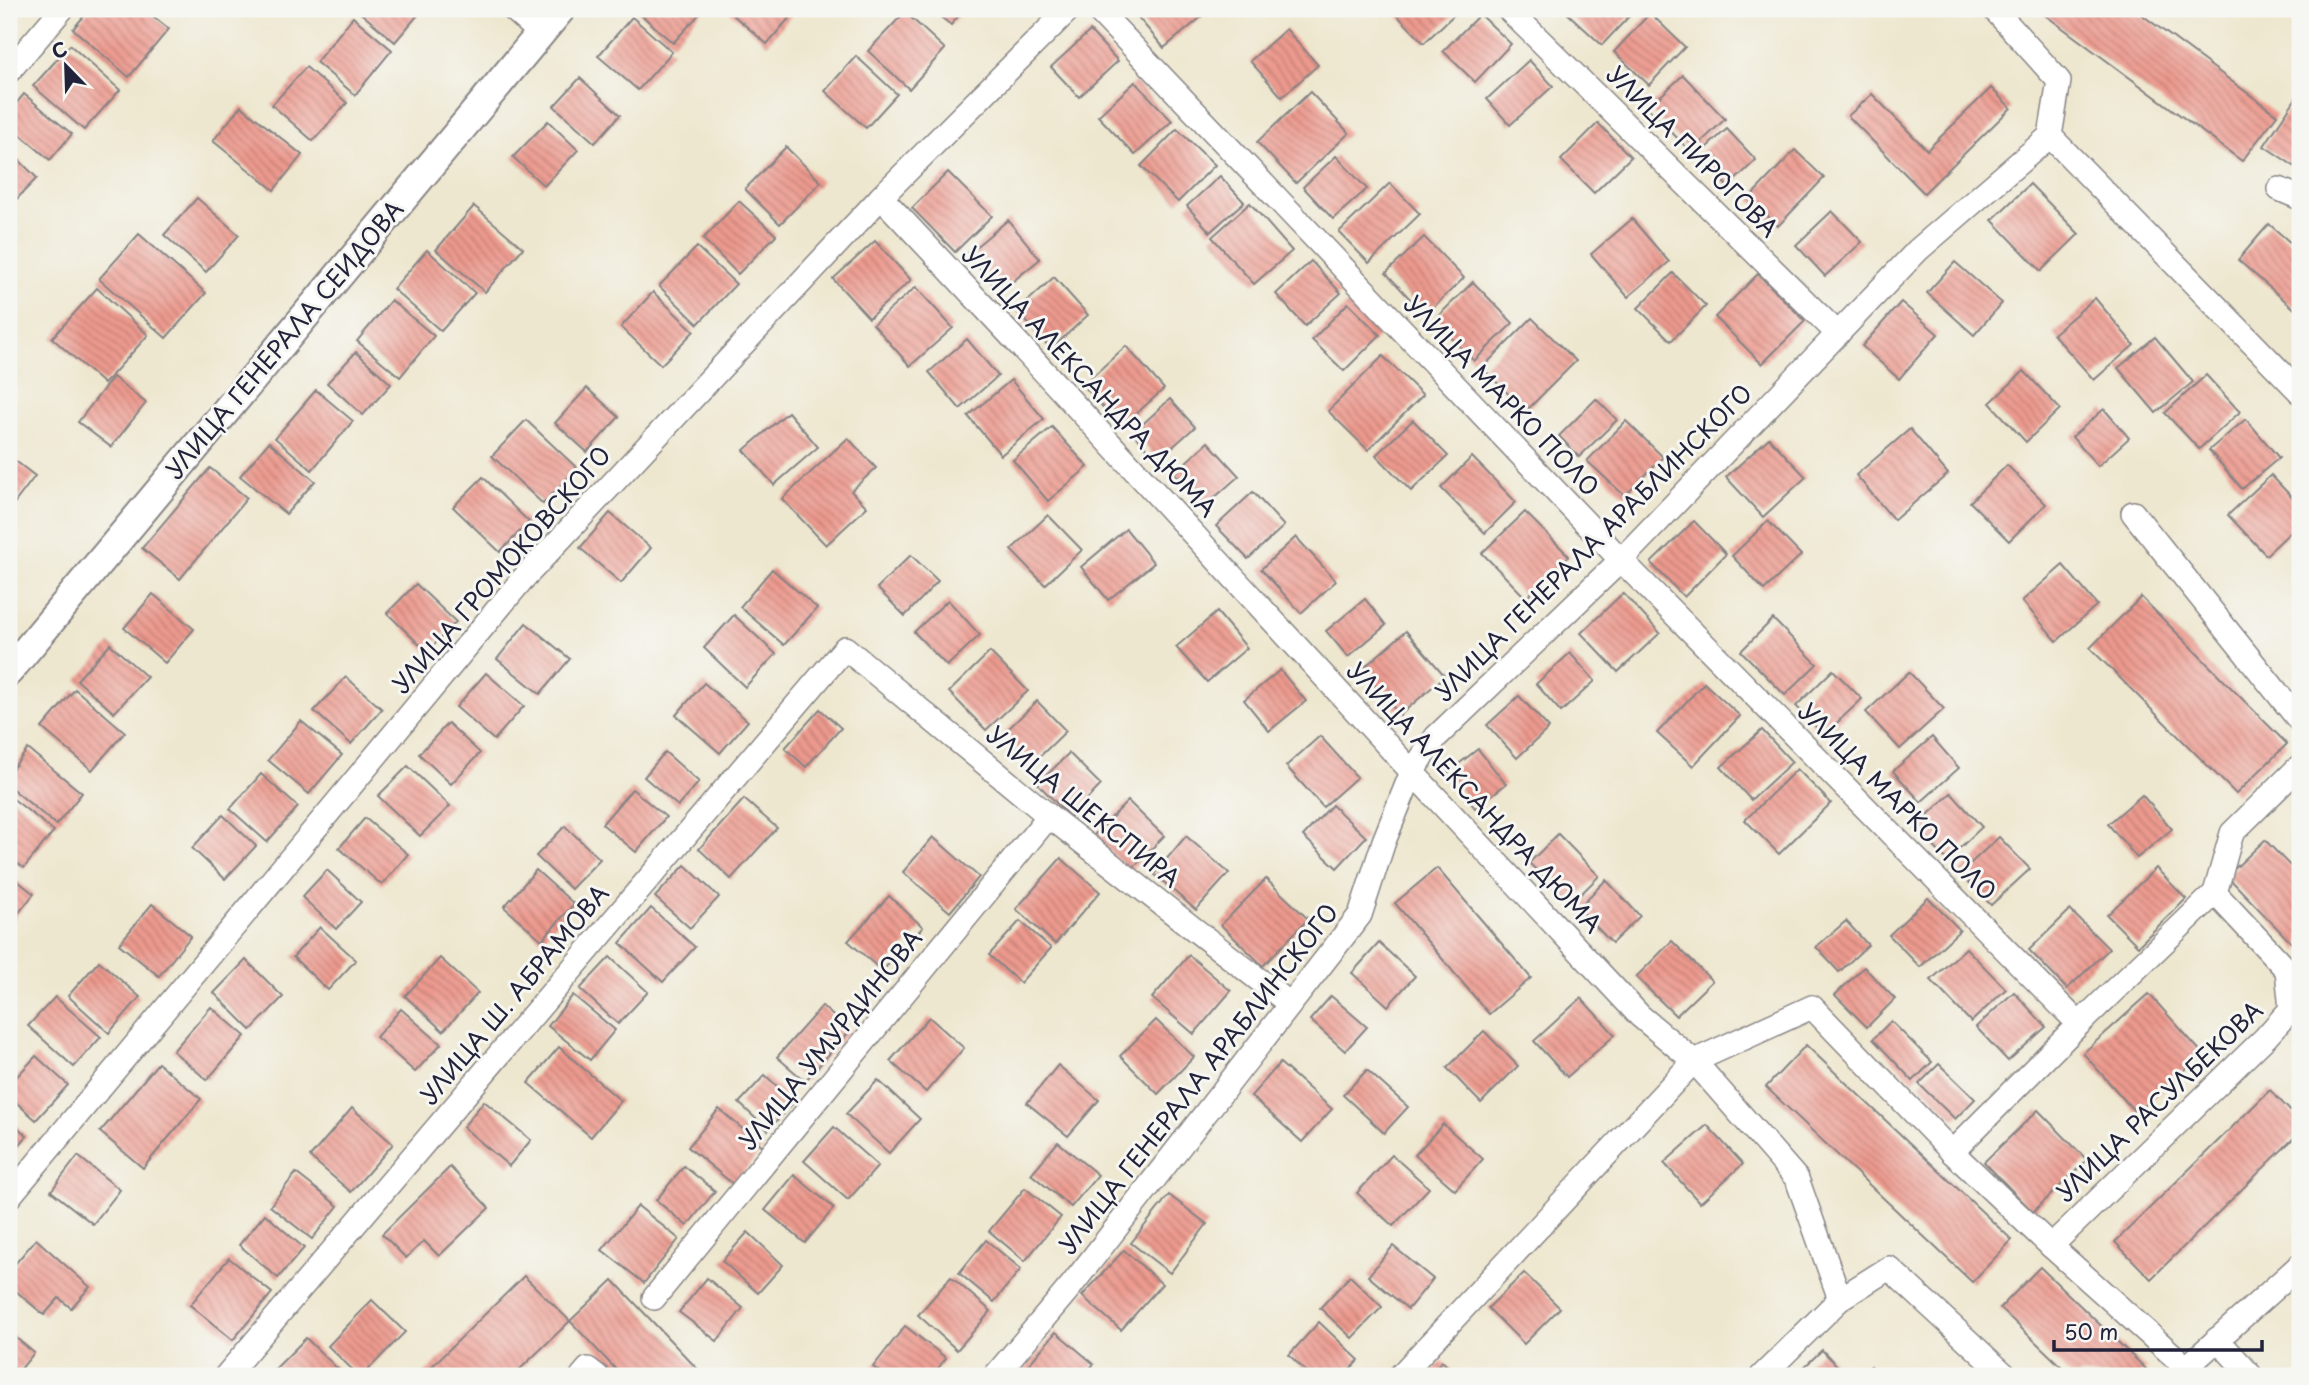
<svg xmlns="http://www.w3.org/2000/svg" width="2309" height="1385" font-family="'Playpen Sans',sans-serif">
  <defs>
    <pattern id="building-back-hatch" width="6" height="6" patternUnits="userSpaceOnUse" patternTransform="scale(1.75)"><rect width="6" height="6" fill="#ed9a8e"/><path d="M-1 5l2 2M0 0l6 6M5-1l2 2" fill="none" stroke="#c07d75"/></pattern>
  </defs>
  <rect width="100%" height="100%" fill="#f6f6f2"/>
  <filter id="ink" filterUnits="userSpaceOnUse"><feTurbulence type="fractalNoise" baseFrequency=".0143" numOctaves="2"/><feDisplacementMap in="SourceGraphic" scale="14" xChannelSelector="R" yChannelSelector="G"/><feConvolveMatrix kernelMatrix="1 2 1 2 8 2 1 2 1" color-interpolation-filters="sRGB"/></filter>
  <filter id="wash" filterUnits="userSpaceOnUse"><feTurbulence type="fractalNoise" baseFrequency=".00686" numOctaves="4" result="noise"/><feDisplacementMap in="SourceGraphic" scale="28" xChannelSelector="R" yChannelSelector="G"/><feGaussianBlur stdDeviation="1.57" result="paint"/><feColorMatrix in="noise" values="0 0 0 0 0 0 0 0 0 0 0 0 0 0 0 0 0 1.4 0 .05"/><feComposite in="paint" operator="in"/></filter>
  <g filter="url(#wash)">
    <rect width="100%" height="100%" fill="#eee7cf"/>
    <g id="blocks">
      <!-- building -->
      <g fill="url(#building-back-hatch)">
        <path d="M90,9H144L169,29L129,77L73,29Z"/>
        <path d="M356,9H423L395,42Z"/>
        <path d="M640,9H704L673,43L638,12Z"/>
        <path d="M726,9H797L767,44Z"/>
        <path d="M931,9H964L951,25Z"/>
        <path d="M1131,9H1211L1164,48Z"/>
        <path d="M1391,9H1460L1424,43Z"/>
        <path d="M1567,9H1636L1602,45L1565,11Z"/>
        <path d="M2037,9H2134L2277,115L2242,161Z"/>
        <path d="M905,12L945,49L909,89L868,51Z"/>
        <path d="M1650,13L1685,47L1649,85L1614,52Z"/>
        <path d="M1480,14L1511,44L1475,82L1443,51Z"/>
        <path d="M353,17L392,50L355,95L316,62Z"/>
        <path d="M632,17L672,52L638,90L598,56Z"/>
        <path d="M1286,29L1318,65L1282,97L1250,61Z"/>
        <path d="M1090,31L1118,61L1079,97L1051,67Z"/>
        <path d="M70,45L120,90L84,130L33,86Z"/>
        <path d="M856,56L897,94L866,128L825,91Z"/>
        <path d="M1529,60L1553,86L1510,125L1487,99Z"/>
        <path d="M306,67L347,103L313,141L272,105Z"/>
        <path d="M1683,75L1725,119L1691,152L1648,108Z"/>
        <path d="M580,78L620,115L595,143L554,106Z"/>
        <path d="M1135,82L1172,121L1135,155L1098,116Z"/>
        <path d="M1991,88L2011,108L1924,193L1848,116L1872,94L1927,150Z"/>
        <path d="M1310,92L1349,133L1296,183L1257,142Z"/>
        <path d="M2300,92V170L2264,146Z"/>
        <path d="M24,94L72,134L50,160L9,125V112Z"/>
        <path d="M241,106L302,155L274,190L213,141Z"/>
        <path d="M548,121L578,150L544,186L513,157Z"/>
        <path d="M1598,123L1631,157L1594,193L1561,160Z"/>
        <path d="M1177,129L1215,165L1178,202L1141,166Z"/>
        <path d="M1727,129L1756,160L1728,187L1698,155Z"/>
        <path d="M786,147L821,182L780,224L745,189Z"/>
        <path d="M9,150L37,178L9,207Z"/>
        <path d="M1795,150L1824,178L1778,226L1749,198Z"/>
        <path d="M1336,156L1367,189L1333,219L1303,187Z"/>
        <path d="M948,172L992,216L955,252L912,208Z"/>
        <path d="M1220,176L1244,202L1210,232L1187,206Z"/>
        <path d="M1390,183L1420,214L1369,263L1339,232Z"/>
        <path d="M2030,184L2079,234L2041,271L1992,220Z"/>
        <path d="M197,198L239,235L206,272L164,235Z"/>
        <path d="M739,201L776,235L738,274L703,239Z"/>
        <path d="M1250,203L1292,251L1254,284L1212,237Z"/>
        <path d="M474,206L523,248L485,292L436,250Z"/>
        <path d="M1832,211L1862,242L1825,276L1796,245Z"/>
        <path d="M1632,219L1669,262L1628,297L1591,254Z"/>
        <path d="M1008,220L1040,259L1000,292L967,254Z"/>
        <path d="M2269,224L2300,251V309L2298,312L2238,260Z"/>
        <path d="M139,234L206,293L166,338L99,279Z"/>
        <path d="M1424,237L1464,278L1425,315L1386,273Z"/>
        <path d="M875,241L911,280L869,318L833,279Z"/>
        <path d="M697,247L736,284L698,324L659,286Z"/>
        <path d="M427,250L475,293L441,331L393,289Z"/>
        <path d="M1311,261L1341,293L1305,326L1276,294Z"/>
        <path d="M1955,262L2002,303L1974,335L1927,293Z"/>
        <path d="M1673,273L1706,306L1671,341L1638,308Z"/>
        <path d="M1758,274L1805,321L1762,364L1715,317Z"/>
        <path d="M1054,277L1088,315L1051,349L1017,311Z"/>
        <path d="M1473,282L1513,323L1474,361L1434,320Z"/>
        <path d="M916,287L953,328L910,366L873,324Z"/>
        <path d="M97,288L148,335L104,384L52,338Z"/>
        <path d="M653,292L694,331L661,365L621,327Z"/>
        <path d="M2095,298L2134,345L2094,380L2053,334Z"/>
        <path d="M391,300L434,336L400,377L357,341Z"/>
        <path d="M1901,302L1938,334L1899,379L1862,346Z"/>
        <path d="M1348,303L1380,335L1344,371L1312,340Z"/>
        <path d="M1532,318L1576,361L1526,411L1482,368Z"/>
        <path d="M2155,337L2193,382L2156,413L2118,368Z"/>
        <path d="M967,339L998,376L960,409L929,372Z"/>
        <path d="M1126,346L1164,389L1121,427L1083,385Z"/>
        <path d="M356,352L391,384L363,415L327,383Z"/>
        <path d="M1383,356L1423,395L1368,450L1328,411Z"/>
        <path d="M2024,371L2060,409L2026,442L1990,403Z"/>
        <path d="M2206,375L2240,412L2199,449L2165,413Z"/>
        <path d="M113,377L146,403L111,447L78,422Z"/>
        <path d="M1011,380L1044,419L1001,455L968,416Z"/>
        <path d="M587,388L619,417L587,452L555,423Z"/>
        <path d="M316,390L353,421L312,470L275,438Z"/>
        <path d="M1170,399L1195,427L1158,460L1133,433Z"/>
        <path d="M1596,399L1617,420L1579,457L1559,436Z"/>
        <path d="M2104,409L2129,438L2098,466L2072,437Z"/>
        <path d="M788,412L818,447L774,485L744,450Z"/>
        <path d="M2246,419L2279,458L2242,489L2209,450Z"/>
        <path d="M526,420L577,468L543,504L492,456Z"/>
        <path d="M1413,420L1448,456L1411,491L1376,455Z"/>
        <path d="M1626,421L1663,457L1625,496L1587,461Z"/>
        <path d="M1052,427L1088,467L1048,501L1013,460Z"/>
        <path d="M1910,429L1948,474L1894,520L1856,475Z"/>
        <path d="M848,438L876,468L851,491L867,507L826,545L782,499Z"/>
        <path d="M1769,438L1806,477L1763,517L1726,477Z"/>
        <path d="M269,442L315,481L286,514L240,476Z"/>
        <path d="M1208,442L1239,476L1205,506L1174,473Z"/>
        <path d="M9,456L35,476L9,510Z"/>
        <path d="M1472,457L1516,502L1485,533L1441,488Z"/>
        <path d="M2007,465L2046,504L2009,541L1970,502Z"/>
        <path d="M210,468L247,498L180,579L142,548Z"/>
        <path d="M2271,475L2300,506V523L2266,555L2228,515Z"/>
        <path d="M483,477L529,522L500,552L453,507Z"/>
        <path d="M1253,492L1284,526L1248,559L1216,526Z"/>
        <path d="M1525,512L1569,556L1526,598L1482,553Z"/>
        <path d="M610,513L651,548L621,583L580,548Z"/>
        <path d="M1048,515L1082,550L1045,585L1011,550Z"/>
        <path d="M1694,521L1726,554L1684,597L1651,563Z"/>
        <path d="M1768,521L1801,555L1764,590L1732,556Z"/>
        <path d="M1126,529L1154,563L1108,600L1081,567Z"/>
        <path d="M1296,537L1336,581L1301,613L1261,569Z"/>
        <path d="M911,555L938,581L905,616L877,588Z"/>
        <path d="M2063,565L2097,605L2057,641L2022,601Z"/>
        <path d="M772,569L817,608L784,645L740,607Z"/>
        <path d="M416,584L456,622L427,652L387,613Z"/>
        <path d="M1623,593L1660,633L1618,672L1581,633Z"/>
        <path d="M153,594L194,629L165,663L124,628Z"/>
        <path d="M2141,597L2287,744L2236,794L2090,648Z"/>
        <path d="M1365,599L1386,625L1348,657L1326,631Z"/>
        <path d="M948,600L980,635L947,666L914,632Z"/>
        <path d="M1217,612L1247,648L1207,682L1176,647Z"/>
        <path d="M734,615L776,654L745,687L704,648Z"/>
        <path d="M1773,619L1817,664L1785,695L1741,651Z"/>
        <path d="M526,623L570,659L540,694L497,659Z"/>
        <path d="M1406,631L1445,676L1400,715L1361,670Z"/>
        <path d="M110,644L147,677L114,713L77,680Z"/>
        <path d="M990,652L1028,691L986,730L949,692Z"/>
        <path d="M1570,653L1595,681L1561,712L1536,684Z"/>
        <path d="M1280,670L1306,701L1269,731L1244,700Z"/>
        <path d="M1833,670L1862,699L1824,735L1796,706Z"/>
        <path d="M1909,672L1944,709L1900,749L1866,712Z"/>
        <path d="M486,673L524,706L494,740L456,707Z"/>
        <path d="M346,677L382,709L351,744L314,711Z"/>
        <path d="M704,683L748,721L720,753L676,715Z"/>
        <path d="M1704,683L1740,716L1693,766L1657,733Z"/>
        <path d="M75,689L125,732L92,770L42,728Z"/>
        <path d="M1519,696L1549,728L1517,758L1487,725Z"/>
        <path d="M1037,701L1066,731L1032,764L1003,734Z"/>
        <path d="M820,709L841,728L806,767L785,748Z"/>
        <path d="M301,721L342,755L309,794L268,760Z"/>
        <path d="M448,723L480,753L451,784L419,754Z"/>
        <path d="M1762,730L1792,762L1751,800L1721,767Z"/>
        <path d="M1320,736L1357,777L1323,807L1286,766Z"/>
        <path d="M1932,737L1959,768L1921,802L1893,771Z"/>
        <path d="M28,749L82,793L56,825L9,786V773Z"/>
        <path d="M1478,749L1506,784L1475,808L1447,773Z"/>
        <path d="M665,752L699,782L678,806L644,777Z"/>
        <path d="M1069,753L1101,785L1070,817L1038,784Z"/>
        <path d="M408,766L450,806L420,836L378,796Z"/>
        <path d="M1797,769L1831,803L1779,854L1745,820Z"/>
        <path d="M261,774L298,807L267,842L230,809Z"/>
        <path d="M632,789L666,817L636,852L602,824Z"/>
        <path d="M1951,793L1982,827L1947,860L1915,827Z"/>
        <path d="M2142,795L2172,829L2137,858L2108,824Z"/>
        <path d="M12,798L54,831L24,868L9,857V802Z"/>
        <path d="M744,799L777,828L731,879L699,849Z"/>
        <path d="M1128,801L1164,836L1130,871L1093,836Z"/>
        <path d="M1332,805L1366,837L1337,868L1303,836Z"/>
        <path d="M223,815L256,846L225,879L192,848Z"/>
        <path d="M365,818L408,854L382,885L339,848Z"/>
        <path d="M565,826L600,859L571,889L536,856Z"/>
        <path d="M1558,834L1599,876L1571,904L1529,863Z"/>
        <path d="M1186,836L1229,873L1196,910L1154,874Z"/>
        <path d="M933,837L979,877L950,912L903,872Z"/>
        <path d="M1999,837L2030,869L1991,905L1960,873Z"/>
        <path d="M2265,840L2300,876V952L2227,876Z"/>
        <path d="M1061,858L1100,892L1055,944L1016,909Z"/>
        <path d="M685,865L719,897L690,928L655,897Z"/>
        <path d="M1437,868L1531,978L1489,1014L1395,903Z"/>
        <path d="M2156,868L2186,899L2138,946L2107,915Z"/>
        <path d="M327,870L361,902L336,929L302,897Z"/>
        <path d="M536,870L574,904L542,940L504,907Z"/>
        <path d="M9,874L34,894L9,925Z"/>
        <path d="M1266,879L1308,919L1263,966L1221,925Z"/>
        <path d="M1606,880L1640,916L1612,943L1578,908Z"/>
        <path d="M889,896L923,927L882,971L848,941Z"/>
        <path d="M1928,898L1960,930L1920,967L1889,935Z"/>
        <path d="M152,904L191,936L159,976L119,944Z"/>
        <path d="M651,908L695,947L663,982L620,943Z"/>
        <path d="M2070,910L2109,949L2067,989L2029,950Z"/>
        <path d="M1020,921L1051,948L1020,983L989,955Z"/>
        <path d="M1846,921L1868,945L1839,972L1816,947Z"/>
        <path d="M320,927L356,960L328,990L293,957Z"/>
        <path d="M1672,941L1712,981L1676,1016L1636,977Z"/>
        <path d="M1379,943L1415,976L1388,1006L1352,973Z"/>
        <path d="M1966,948L2006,989L1971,1022L1931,980Z"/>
        <path d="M1189,955L1231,991L1194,1034L1152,998Z"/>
        <path d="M610,957L648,992L618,1024L580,989Z"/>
        <path d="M440,958L478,993L443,1031L405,996Z"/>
        <path d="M246,960L283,997L251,1030L214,993Z"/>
        <path d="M99,961L140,997L109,1033L68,996Z"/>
        <path d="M1864,967L1895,999L1867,1027L1835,995Z"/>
        <path d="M2014,992L2046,1027L2008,1061L1976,1027Z"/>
        <path d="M2149,994L2203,1054L2136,1113L2083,1053Z"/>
        <path d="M573,995L615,1030L590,1060L548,1026Z"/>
        <path d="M1331,996L1367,1027L1345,1051L1310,1020Z"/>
        <path d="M55,997L101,1037L74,1067L28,1026Z"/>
        <path d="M1581,998L1615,1035L1567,1077L1534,1041Z"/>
        <path d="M822,1006L850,1031L805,1081L777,1057Z"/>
        <path d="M211,1007L245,1036L207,1080L173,1051Z"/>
        <path d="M401,1009L441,1044L415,1072L376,1037Z"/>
        <path d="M929,1017L964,1048L926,1092L890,1061Z"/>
        <path d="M1156,1020L1194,1057L1158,1094L1120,1056Z"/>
        <path d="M1891,1021L1932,1062L1913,1081L1873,1039Z"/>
        <path d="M1484,1031L1518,1066L1481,1103L1447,1068Z"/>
        <path d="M1806,1045L2012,1240L1972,1282L1766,1087Z"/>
        <path d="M559,1047L621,1101L591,1137L528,1083Z"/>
        <path d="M36,1056L68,1085L36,1120L9,1096V1085Z"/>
        <path d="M158,1063L201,1099L143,1168L100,1132Z"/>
        <path d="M1280,1063L1332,1109L1302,1142L1251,1096Z"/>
        <path d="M1939,1064L1975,1099L1955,1119L1919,1084Z"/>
        <path d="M1058,1065L1099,1100L1068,1136L1027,1103Z"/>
        <path d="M1367,1070L1408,1107L1384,1133L1343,1095Z"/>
        <path d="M765,1075L794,1102L768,1130L739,1103Z"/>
        <path d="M878,1080L920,1119L889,1153L846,1114Z"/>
        <path d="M2270,1090L2300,1121V1132L2151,1279L2115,1242Z"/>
        <path d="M484,1101L531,1140L509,1166L463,1127Z"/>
        <path d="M352,1108L393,1144L351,1192L310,1157Z"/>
        <path d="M719,1109L764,1147L733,1184L688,1147Z"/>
        <path d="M2038,1110L2087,1160L2033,1212L1984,1162Z"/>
        <path d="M9,1119L27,1136L9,1157Z"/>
        <path d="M1443,1124L1483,1159L1455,1190L1415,1155Z"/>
        <path d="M1707,1125L1743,1164L1700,1203L1664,1163Z"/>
        <path d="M834,1127L878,1166L848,1200L804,1161Z"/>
        <path d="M1058,1142L1098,1175L1071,1207L1031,1174Z"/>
        <path d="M1392,1155L1429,1188L1393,1226L1357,1193Z"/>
        <path d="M78,1156L120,1190L93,1224L51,1191Z"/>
        <path d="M684,1166L715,1191L687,1226L656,1200Z"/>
        <path d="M450,1167L489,1208L439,1256L424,1241L406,1258L382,1234Z"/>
        <path d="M296,1173L338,1206L312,1239L270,1206Z"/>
        <path d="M794,1175L834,1208L805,1243L765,1210Z"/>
        <path d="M1025,1188L1061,1217L1025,1261L989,1231Z"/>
        <path d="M1169,1195L1207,1224L1170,1273L1131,1243Z"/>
        <path d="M638,1206L679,1239L644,1283L602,1250Z"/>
        <path d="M265,1214L304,1248L278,1278L239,1245Z"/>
        <path d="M748,1232L783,1265L758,1293L722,1261Z"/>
        <path d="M36,1239L90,1287L71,1308L59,1298L44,1315L9,1285V1271Z"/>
        <path d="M986,1240L1021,1269L994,1302L959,1273Z"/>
        <path d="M1393,1246L1433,1279L1408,1309L1368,1276Z"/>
        <path d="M1124,1250L1162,1284L1121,1330L1082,1296Z"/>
        <path d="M229,1258L272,1293L233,1340L190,1305Z"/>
        <path d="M2040,1267L2146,1369L2138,1376H2071L2000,1308Z"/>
        <path d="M1524,1273L1560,1308L1524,1344L1488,1308Z"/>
        <path d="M524,1276L570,1321L513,1376H422Z"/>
        <path d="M1350,1276L1382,1307L1352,1338L1320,1308Z"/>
        <path d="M951,1277L991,1311L957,1350L918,1315Z"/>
        <path d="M707,1278L743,1308L717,1341L679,1312Z"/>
        <path d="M613,1280L704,1376H622L570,1321Z"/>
        <path d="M372,1300L405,1332L362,1376H359L328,1346Z"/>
        <path d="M1319,1322L1359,1360L1343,1376H1311L1289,1355Z"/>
        <path d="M905,1326L946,1358L932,1376H885L873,1367Z"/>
        <path d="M9,1332L34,1353L15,1376H9Z"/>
        <path d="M1056,1332L1094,1364L1083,1376H1019Z"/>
        <path d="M306,1338L345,1376H277L272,1372Z"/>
        <path d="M1822,1350L1847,1376H1795Z"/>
        <path d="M1442,1361L1458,1376H1428Z"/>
        <path d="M1871,1366L1881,1376H1860Z"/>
      </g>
    </g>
  </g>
  <g filter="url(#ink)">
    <use href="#blocks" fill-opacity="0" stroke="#888485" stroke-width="2"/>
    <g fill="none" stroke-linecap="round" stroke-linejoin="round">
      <defs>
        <g id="minor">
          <path d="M513,9L540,33"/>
          <path d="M1097,9L1621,560L2079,1024"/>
          <path d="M1508,9L1838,334"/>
          <path d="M1994,9L2059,81L2050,136L2300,392"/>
          <path d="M9,71L62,9"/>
          <path d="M2279,189L2300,198"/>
          <path d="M881,197L1015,340L1412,772L1640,1016L1694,1061L1797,1179L1840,1299L1889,1268L2006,1376"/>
          <path d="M2133,513L2300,721"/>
          <path d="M1952,1152L2079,1024L2215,893"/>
          <path d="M9,1197L521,581L881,197L1069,9"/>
          <path d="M2051,1246L2265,1038L2291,1009L2287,970L2215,893L2232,833L2300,766"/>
          <path d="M654,1298L1049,816"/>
          <path d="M2217,1339L2251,1376"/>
          <path d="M226,1376L845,648L1049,816L1290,1004"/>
          <path d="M582,1376L588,1369L597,1376"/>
          <path d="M995,1376L1071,1286L1360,915L1384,841L1412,772L1436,737L1621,560L1918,250L2050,136"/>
          <path d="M1400,1376L1694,1061L1812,1007L1952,1152L2051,1246L2186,1367"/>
          <path d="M1762,1376L1840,1299"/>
          <path d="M2177,1376L2300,1265"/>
        </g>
        <path id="tertiary" d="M9,671L561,9"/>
      </defs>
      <!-- minor casing -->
      <use href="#minor" stroke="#888485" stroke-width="26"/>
      <!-- tertiary casing -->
      <use href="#tertiary" stroke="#888485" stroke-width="32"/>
      <!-- minor -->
      <use href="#minor" stroke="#fff" stroke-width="23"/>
      <!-- tertiary -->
      <use href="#tertiary" stroke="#fff" stroke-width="28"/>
    </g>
  </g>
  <g text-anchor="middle" stroke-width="6" stroke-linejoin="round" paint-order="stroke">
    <!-- street labels -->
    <g font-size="24" fill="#22223b" stroke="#f6f6f2">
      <text transform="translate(1692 152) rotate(45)" y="8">УЛИЦА ПИРОГОВА</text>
      <text transform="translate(285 340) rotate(-50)" y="8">УЛИЦА ГЕНЕРАЛА СЕИДОВА</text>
      <text transform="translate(1089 382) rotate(47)" y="8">УЛИЦА АЛЕКСАНДРА ДЮМА</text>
      <text transform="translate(1501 396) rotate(46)" y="8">УЛИЦА МАРКО ПОЛО</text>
      <text transform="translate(1594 543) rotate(-45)" y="8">УЛИЦА ГЕНЕРАЛА АРАБЛИНСКОГО</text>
      <text transform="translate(502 570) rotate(-49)" y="8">УЛИЦА ГРОМОКОВСКОГО</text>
      <text transform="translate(1474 798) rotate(47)" y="8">УЛИЦА АЛЕКСАНДРА ДЮМА</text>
      <text transform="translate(1897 802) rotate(45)" y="8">УЛИЦА МАРКО ПОЛО</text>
      <text transform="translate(1083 807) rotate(39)" y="8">УЛИЦА ШЕКСПИРА</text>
      <text transform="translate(515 995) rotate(-50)" y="8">УЛИЦА Ш. АБРАМОВА</text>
      <text transform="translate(831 1040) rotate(-51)" y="8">УЛИЦА УМУРДИНОВА</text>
      <text transform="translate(1199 1079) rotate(-52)" y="8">УЛИЦА ГЕНЕРАЛА АРАБЛИНСКОГО</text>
      <text transform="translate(2160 1102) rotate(-44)" y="8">УЛИЦА РАСУЛБЕКОВА</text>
    </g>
  </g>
  <!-- margin -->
  <rect width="2309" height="1385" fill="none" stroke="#f6f6f2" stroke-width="35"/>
  <!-- north arrow -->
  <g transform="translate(66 66) rotate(337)" stroke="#f6f6f2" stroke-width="5" paint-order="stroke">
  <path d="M0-5L12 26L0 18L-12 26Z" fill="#22223b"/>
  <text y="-10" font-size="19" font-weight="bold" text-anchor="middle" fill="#22223b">С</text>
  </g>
  <!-- scale -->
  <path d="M2054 1340v10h208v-10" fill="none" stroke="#22223b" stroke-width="3.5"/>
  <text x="2064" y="1340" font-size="21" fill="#22223b" stroke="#f6f6f2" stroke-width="5" paint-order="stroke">50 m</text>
</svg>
